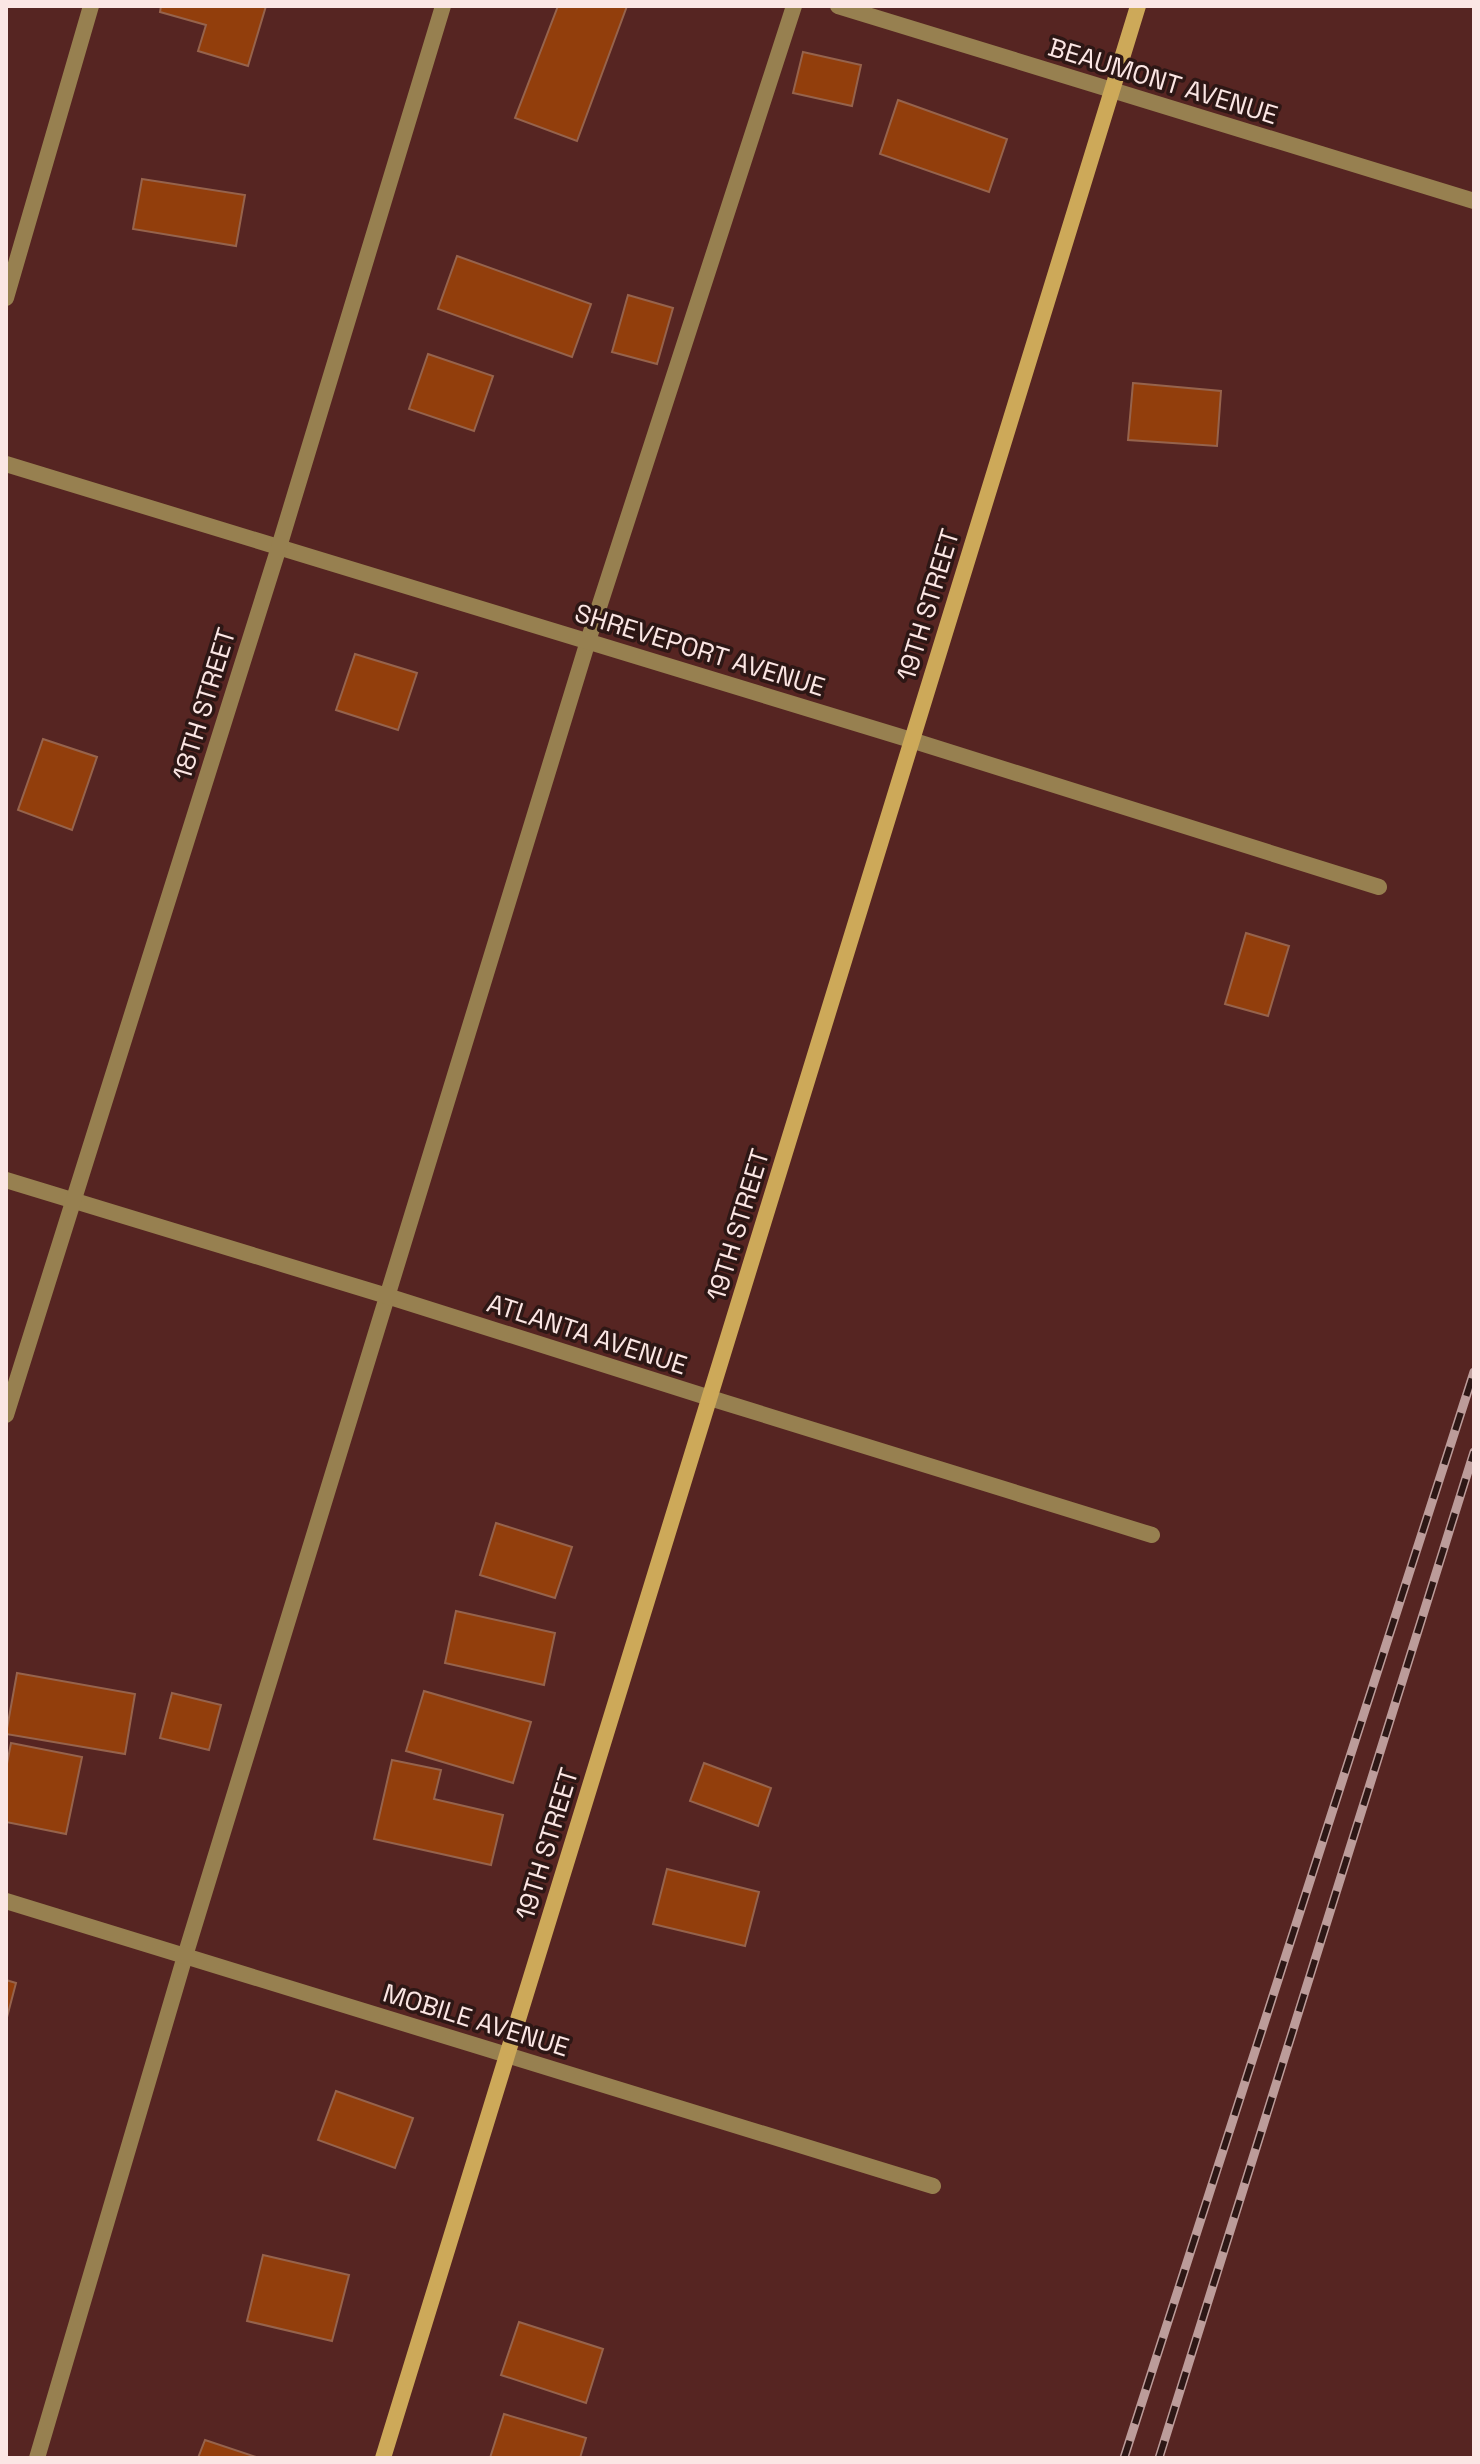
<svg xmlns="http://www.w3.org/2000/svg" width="1480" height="2464" font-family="'Space Grotesk',sans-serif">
  <rect width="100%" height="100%" fill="#562522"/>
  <!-- building -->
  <g fill="#923e0c" stroke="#96634c" stroke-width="2">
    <path d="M161,6H266L248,66L198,51L206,25L160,12Z"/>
    <path d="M558,6H627L577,141L515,118Z"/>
    <path d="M803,52L861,65L852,106L793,93Z"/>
    <path d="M898,100L1007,139L989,192L880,154Z"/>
    <path d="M142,179L245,195L236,246L133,229Z"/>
    <path d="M457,256L591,304L572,357L438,309Z"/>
    <path d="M628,295L673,308L657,364L612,352Z"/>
    <path d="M428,354L493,376L474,431L409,409Z"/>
    <path d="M1133,383L1221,391L1217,446L1128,440Z"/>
    <path d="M355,654L417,673L398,730L336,710Z"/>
    <path d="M43,739L97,757L72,830L18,810Z"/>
    <path d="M1246,933L1289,946L1268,1016L1225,1004Z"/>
    <path d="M496,1523L572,1547L555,1598L480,1575Z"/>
    <path d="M456,1611L555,1633L544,1685L445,1663Z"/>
    <path d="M17,1673L135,1694L125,1754L6,1734Z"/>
    <path d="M424,1691L531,1722L513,1783L406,1751Z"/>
    <path d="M172,1693L221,1705L209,1750L160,1738Z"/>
    <path d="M11,1743L82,1757L66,1834L6,1822V1769Z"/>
    <path d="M392,1760L441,1770L434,1799L503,1815L491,1865L374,1839Z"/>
    <path d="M704,1763L771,1788L758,1826L690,1801Z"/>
    <path d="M667,1869L759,1892L745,1946L653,1924Z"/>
    <path d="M6,1980L16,1983L6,2021Z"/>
    <path d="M336,2091L413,2118L395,2168L318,2140Z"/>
    <path d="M263,2255L349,2275L332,2341L247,2321Z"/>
    <path d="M519,2322L603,2349L586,2403L501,2375Z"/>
    <path d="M504,2414L586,2438L580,2458H490Z"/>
    <path d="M205,2440L259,2458H198Z"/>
  </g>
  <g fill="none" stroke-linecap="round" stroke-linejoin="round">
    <!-- lane -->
    <g stroke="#978050" stroke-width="16">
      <path d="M6,298L91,6"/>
      <path d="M37,2458L185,1956L588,641L794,6"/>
    </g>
    <!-- street -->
    <g stroke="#978050" stroke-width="16">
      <path d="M838,6L1474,201"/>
      <path d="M6,464L911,740L1379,887"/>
      <path d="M6,1180L387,1296L710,1398L1152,1535"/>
      <path d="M6,1415L279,547L443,6"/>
      <path d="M6,1901L933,2186"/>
    </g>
    <!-- secondary -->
    <path stroke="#cda959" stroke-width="16" d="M383,2458L1138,6"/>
    <defs>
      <g id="rail">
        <path d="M1124,2458L1474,1372"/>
        <path d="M1159,2458L1474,1452"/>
      </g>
    </defs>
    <!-- rail casing -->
    <use href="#rail" stroke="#bc9c9a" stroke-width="9"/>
    <!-- rail -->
    <use href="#rail" stroke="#2d1715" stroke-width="6" stroke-dasharray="18" stroke-linecap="butt"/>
  </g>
  <g text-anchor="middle" stroke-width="7" stroke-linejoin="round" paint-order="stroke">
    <!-- street labels -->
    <g font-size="26" fill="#fbe6e4" stroke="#2d1715">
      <text transform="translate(1163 81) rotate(17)" y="9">BEAUMONT AVENUE</text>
      <text transform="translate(928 605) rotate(-73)" y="9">19TH STREET</text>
      <text transform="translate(700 650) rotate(17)" y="9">SHREVEPORT AVENUE</text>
      <text transform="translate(204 704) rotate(-73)" y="9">18TH STREET</text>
      <text transform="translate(738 1225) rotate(-73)" y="9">19TH STREET</text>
      <text transform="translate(587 1334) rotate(18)" y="9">ATLANTA AVENUE</text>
      <text transform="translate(547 1844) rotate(-73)" y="9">19TH STREET</text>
      <text transform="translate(476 2020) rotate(17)" y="9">MOBILE AVENUE</text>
    </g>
  </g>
  <!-- border -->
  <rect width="1480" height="2464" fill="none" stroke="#fbe6e4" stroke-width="16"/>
</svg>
